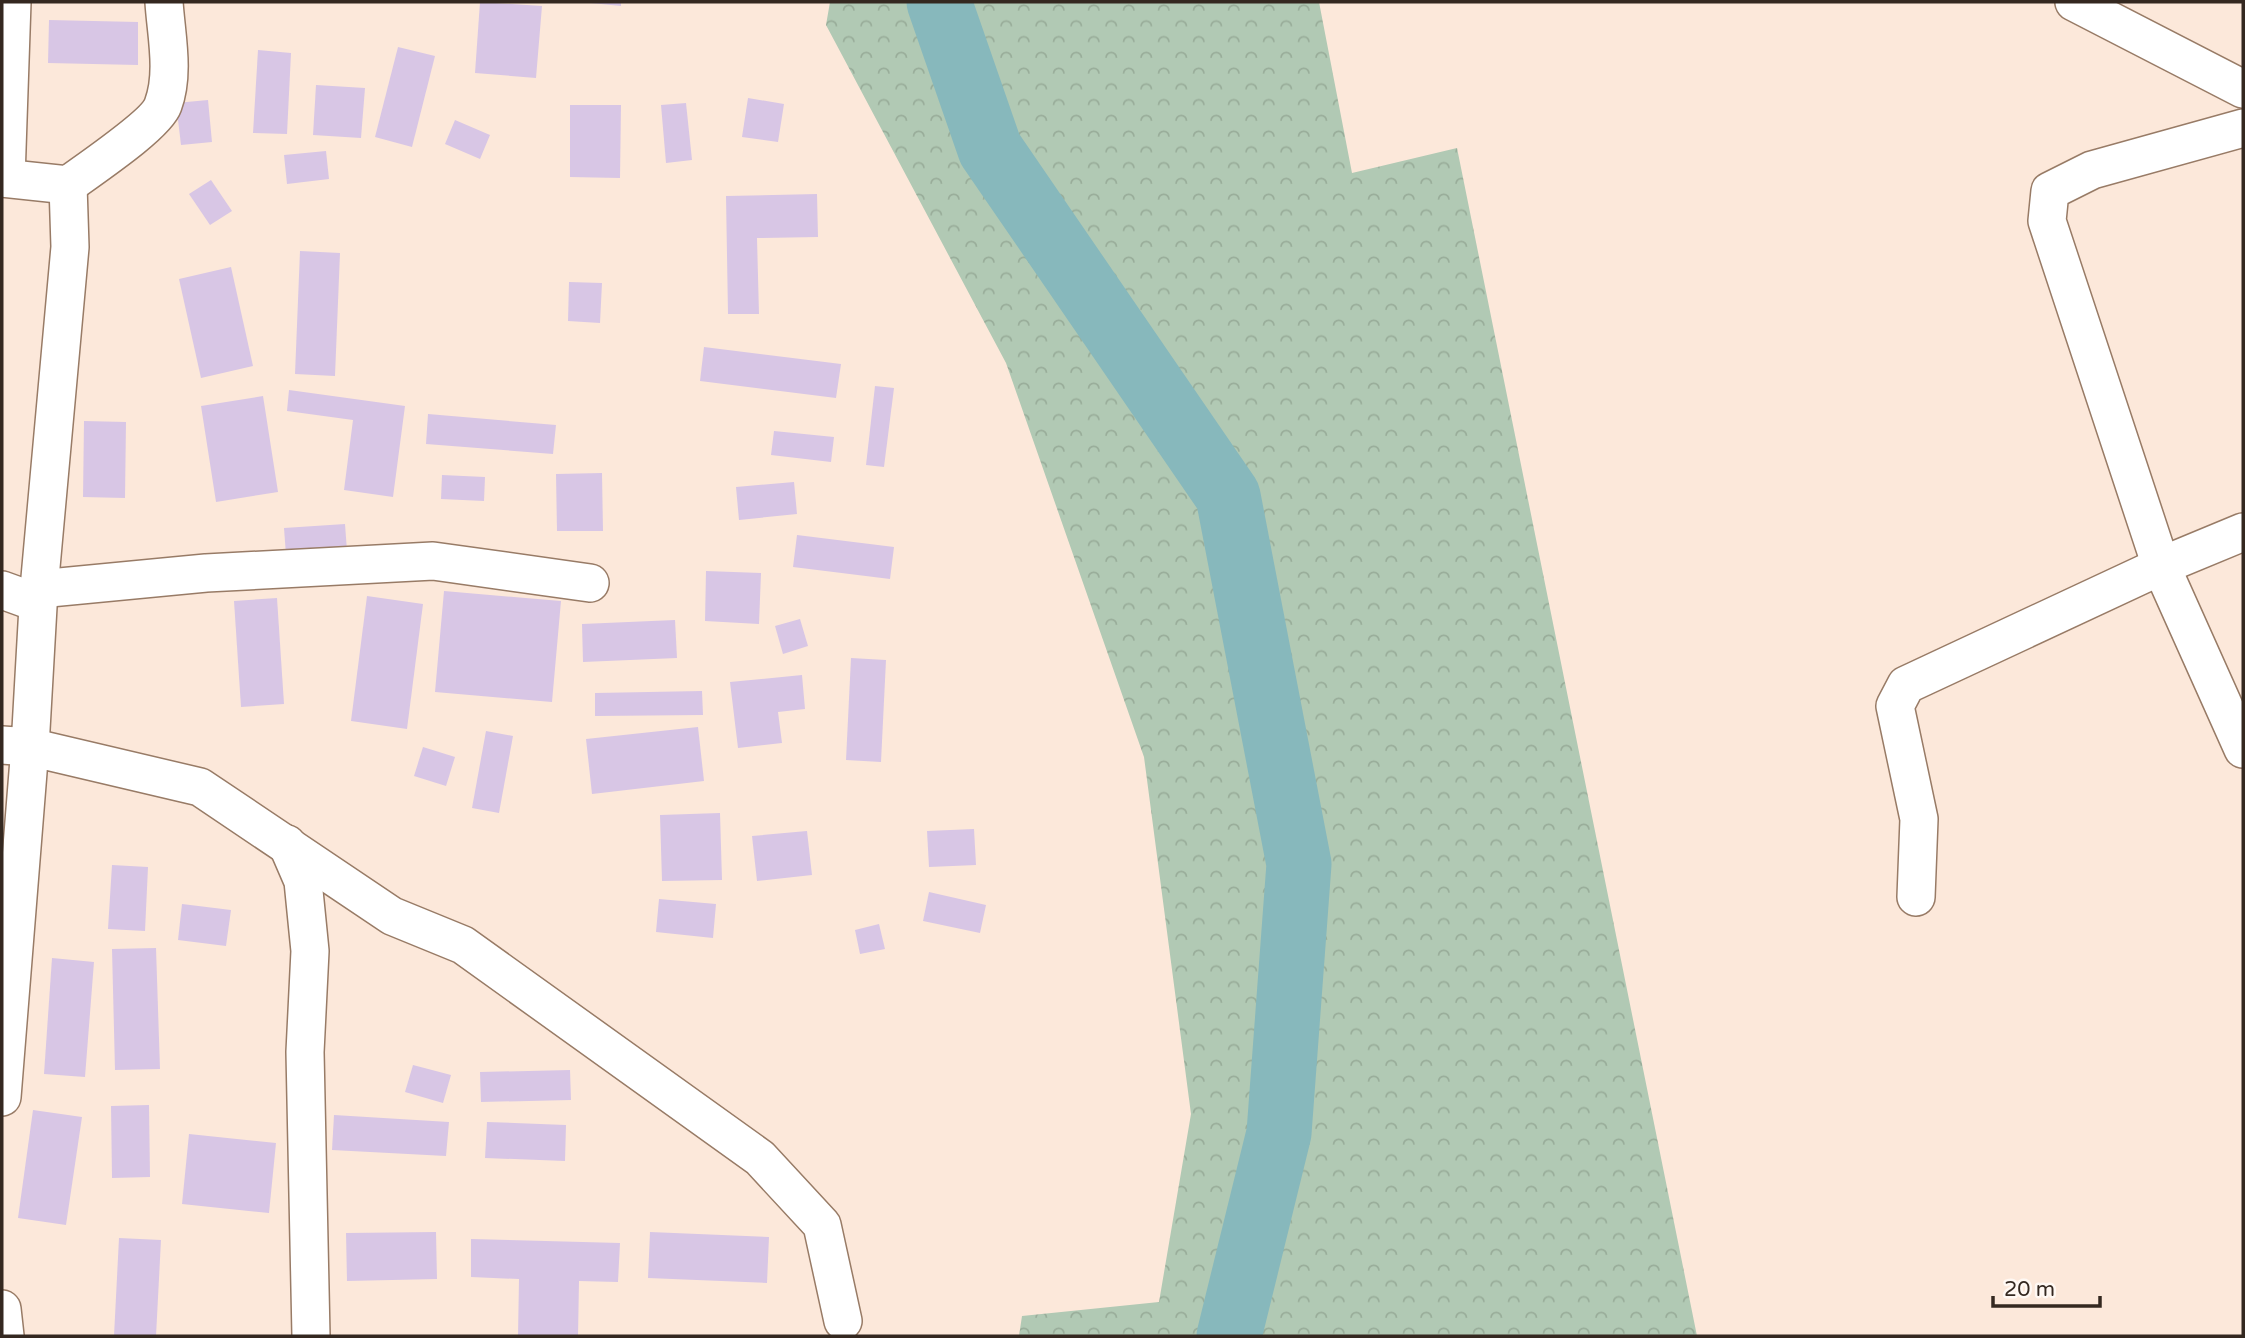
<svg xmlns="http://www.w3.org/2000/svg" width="2245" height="1338" font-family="'Varela Round',sans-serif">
  <defs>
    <pattern id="forest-crowns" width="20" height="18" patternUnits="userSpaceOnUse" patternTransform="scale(1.75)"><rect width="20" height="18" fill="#b1c9b4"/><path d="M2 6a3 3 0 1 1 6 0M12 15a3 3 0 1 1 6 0" fill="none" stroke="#99ad9a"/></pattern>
  </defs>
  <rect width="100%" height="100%" fill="#fce8da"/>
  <!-- forest -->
  <path fill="url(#forest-crowns)" d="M830,2H1319L1352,173L1457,148L1697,1336H1019L1022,1316L1159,1302L1191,1114L1144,757L1006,363L826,25Z"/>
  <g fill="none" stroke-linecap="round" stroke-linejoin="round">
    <!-- river -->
    <path stroke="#87b8bc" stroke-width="65" d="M939,2L990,149L1228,496L1299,864L1279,1133L1229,1336"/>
  </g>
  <!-- building -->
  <g fill="#d8c6e5">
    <path d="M480,2L542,6L536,78L475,73Z"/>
    <path d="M581,2H621V6Z"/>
    <path d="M49,20L138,22V65L48,63Z"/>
    <path d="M398,47L435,56L412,147L375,137Z"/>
    <path d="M258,50L291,53L287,134L253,133Z"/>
    <path d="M316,85L365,88L361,138L313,135Z"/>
    <path d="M748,98L784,104L778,142L742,137Z"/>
    <path d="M208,100L212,142L181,145L176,103Z"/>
    <path d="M686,103L692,160L666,163L661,105Z"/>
    <path d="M570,105H621L620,178L570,177Z"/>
    <path d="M455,120L490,135L480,159L445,144Z"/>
    <path d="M326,151L329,179L287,184L284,155Z"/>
    <path d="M211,180L232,211L210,225L189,194Z"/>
    <path d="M817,194L818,237L757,238L759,314H728L726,196Z"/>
    <path d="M300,251L340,253L335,376L295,374Z"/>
    <path d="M231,267L253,366L201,378L179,279Z"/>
    <path d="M569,282L602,283L600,323L568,321Z"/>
    <path d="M704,347L841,364L836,398L700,381Z"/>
    <path d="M875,386L894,388L884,467L866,465Z"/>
    <path d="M289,390L405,406L393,497L344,490L353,420L287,411Z"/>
    <path d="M263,396L278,492L216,502L201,406Z"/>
    <path d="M428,414L556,425L553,454L426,444Z"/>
    <path d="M84,421L126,422L125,498L83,497Z"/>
    <path d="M774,431L834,437L831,462L771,455Z"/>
    <path d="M602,473L603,531H557L556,474Z"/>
    <path d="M442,475L485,477L484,501L441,499Z"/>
    <path d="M794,482L797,514L739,520L736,487Z"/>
    <path d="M345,524L347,551L286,555L284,528Z"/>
    <path d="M797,535L894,547L890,579L793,567Z"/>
    <path d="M706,571L761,573L759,624L705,621Z"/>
    <path d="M444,591L561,601L552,702L435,692Z"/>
    <path d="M367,596L423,604L407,729L351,721Z"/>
    <path d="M277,598L284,704L241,707L234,601Z"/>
    <path d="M800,619L808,646L783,654L775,626Z"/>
    <path d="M675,620L677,658L583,662L582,624Z"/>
    <path d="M851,658L886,660L881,762L846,760Z"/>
    <path d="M802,675L805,709L778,712L782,743L738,748L730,682Z"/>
    <path d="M702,691L703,715L595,716V693Z"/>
    <path d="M698,727L704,781L592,794L586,739Z"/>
    <path d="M486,731L513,736L499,813L472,808Z"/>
    <path d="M423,747L455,757L446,786L414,776Z"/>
    <path d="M720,813L722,880L662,881L660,815Z"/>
    <path d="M974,829L976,865L929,867L927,831Z"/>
    <path d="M807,831L812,875L757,881L752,836Z"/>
    <path d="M112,865L148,867L145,931L108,929Z"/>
    <path d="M929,892L986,905L980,933L923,921Z"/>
    <path d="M659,899L716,904L713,938L656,932Z"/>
    <path d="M182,904L231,910L226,946L178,940Z"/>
    <path d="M879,924L885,949L860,954L855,930Z"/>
    <path d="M156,948L160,1069L115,1070L112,949Z"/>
    <path d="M52,958L94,962L85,1077L44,1074Z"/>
    <path d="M413,1065L451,1075L443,1103L405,1092Z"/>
    <path d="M570,1070L571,1100L481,1102L480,1072Z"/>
    <path d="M149,1105L150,1177L112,1178L111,1106Z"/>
    <path d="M33,1110L82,1117L66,1225L18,1218Z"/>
    <path d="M334,1115L449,1122L446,1156L332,1150Z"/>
    <path d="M487,1122L566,1125L565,1161L485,1158Z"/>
    <path d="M189,1134L276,1143L269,1213L182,1204Z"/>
    <path d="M436,1232L437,1279L347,1281L346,1233Z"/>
    <path d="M650,1232L769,1237L767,1283L648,1278Z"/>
    <path d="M119,1238L161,1240L156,1336H114Z"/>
    <path d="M471,1239L620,1243L618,1282L579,1281L578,1336H518L519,1279L471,1277Z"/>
  </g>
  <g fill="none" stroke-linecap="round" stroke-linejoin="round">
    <defs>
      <g id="minor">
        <path d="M2074,2L2243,89"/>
        <path d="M2243,128L2092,170L2050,191L2047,221L2161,566L2243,749"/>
        <path d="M2,178L68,185C88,170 156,125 163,105C175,73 166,34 164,2"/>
        <path d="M6,178L12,2"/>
        <path d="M39,589L206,573L433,561L590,583"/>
        <path d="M2,590L38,603"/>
        <path d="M2,745L30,747L39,589L70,247L68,185"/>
        <path d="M287,844L303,881L310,951L305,1052L311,1336"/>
        <path d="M1916,897L1919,819L1895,706L1906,685L2161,566L2243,532"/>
        <path d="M2,1097L30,747L200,787L392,916L463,945L760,1158L822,1225L843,1321"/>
        <path d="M2,1309L5,1336"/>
      </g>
    </defs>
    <!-- minor casing -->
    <use href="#minor" stroke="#987b66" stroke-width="40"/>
    <!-- minor -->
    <use href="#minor" stroke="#fff" stroke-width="37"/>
  </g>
  <!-- border -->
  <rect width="2245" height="1338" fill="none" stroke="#342820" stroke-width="7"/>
  <!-- scale -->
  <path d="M1993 1296v10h107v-10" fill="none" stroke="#342820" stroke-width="3.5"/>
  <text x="2004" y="1296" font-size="21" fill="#342820" stroke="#fff8f3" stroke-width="5" paint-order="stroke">20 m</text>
</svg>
